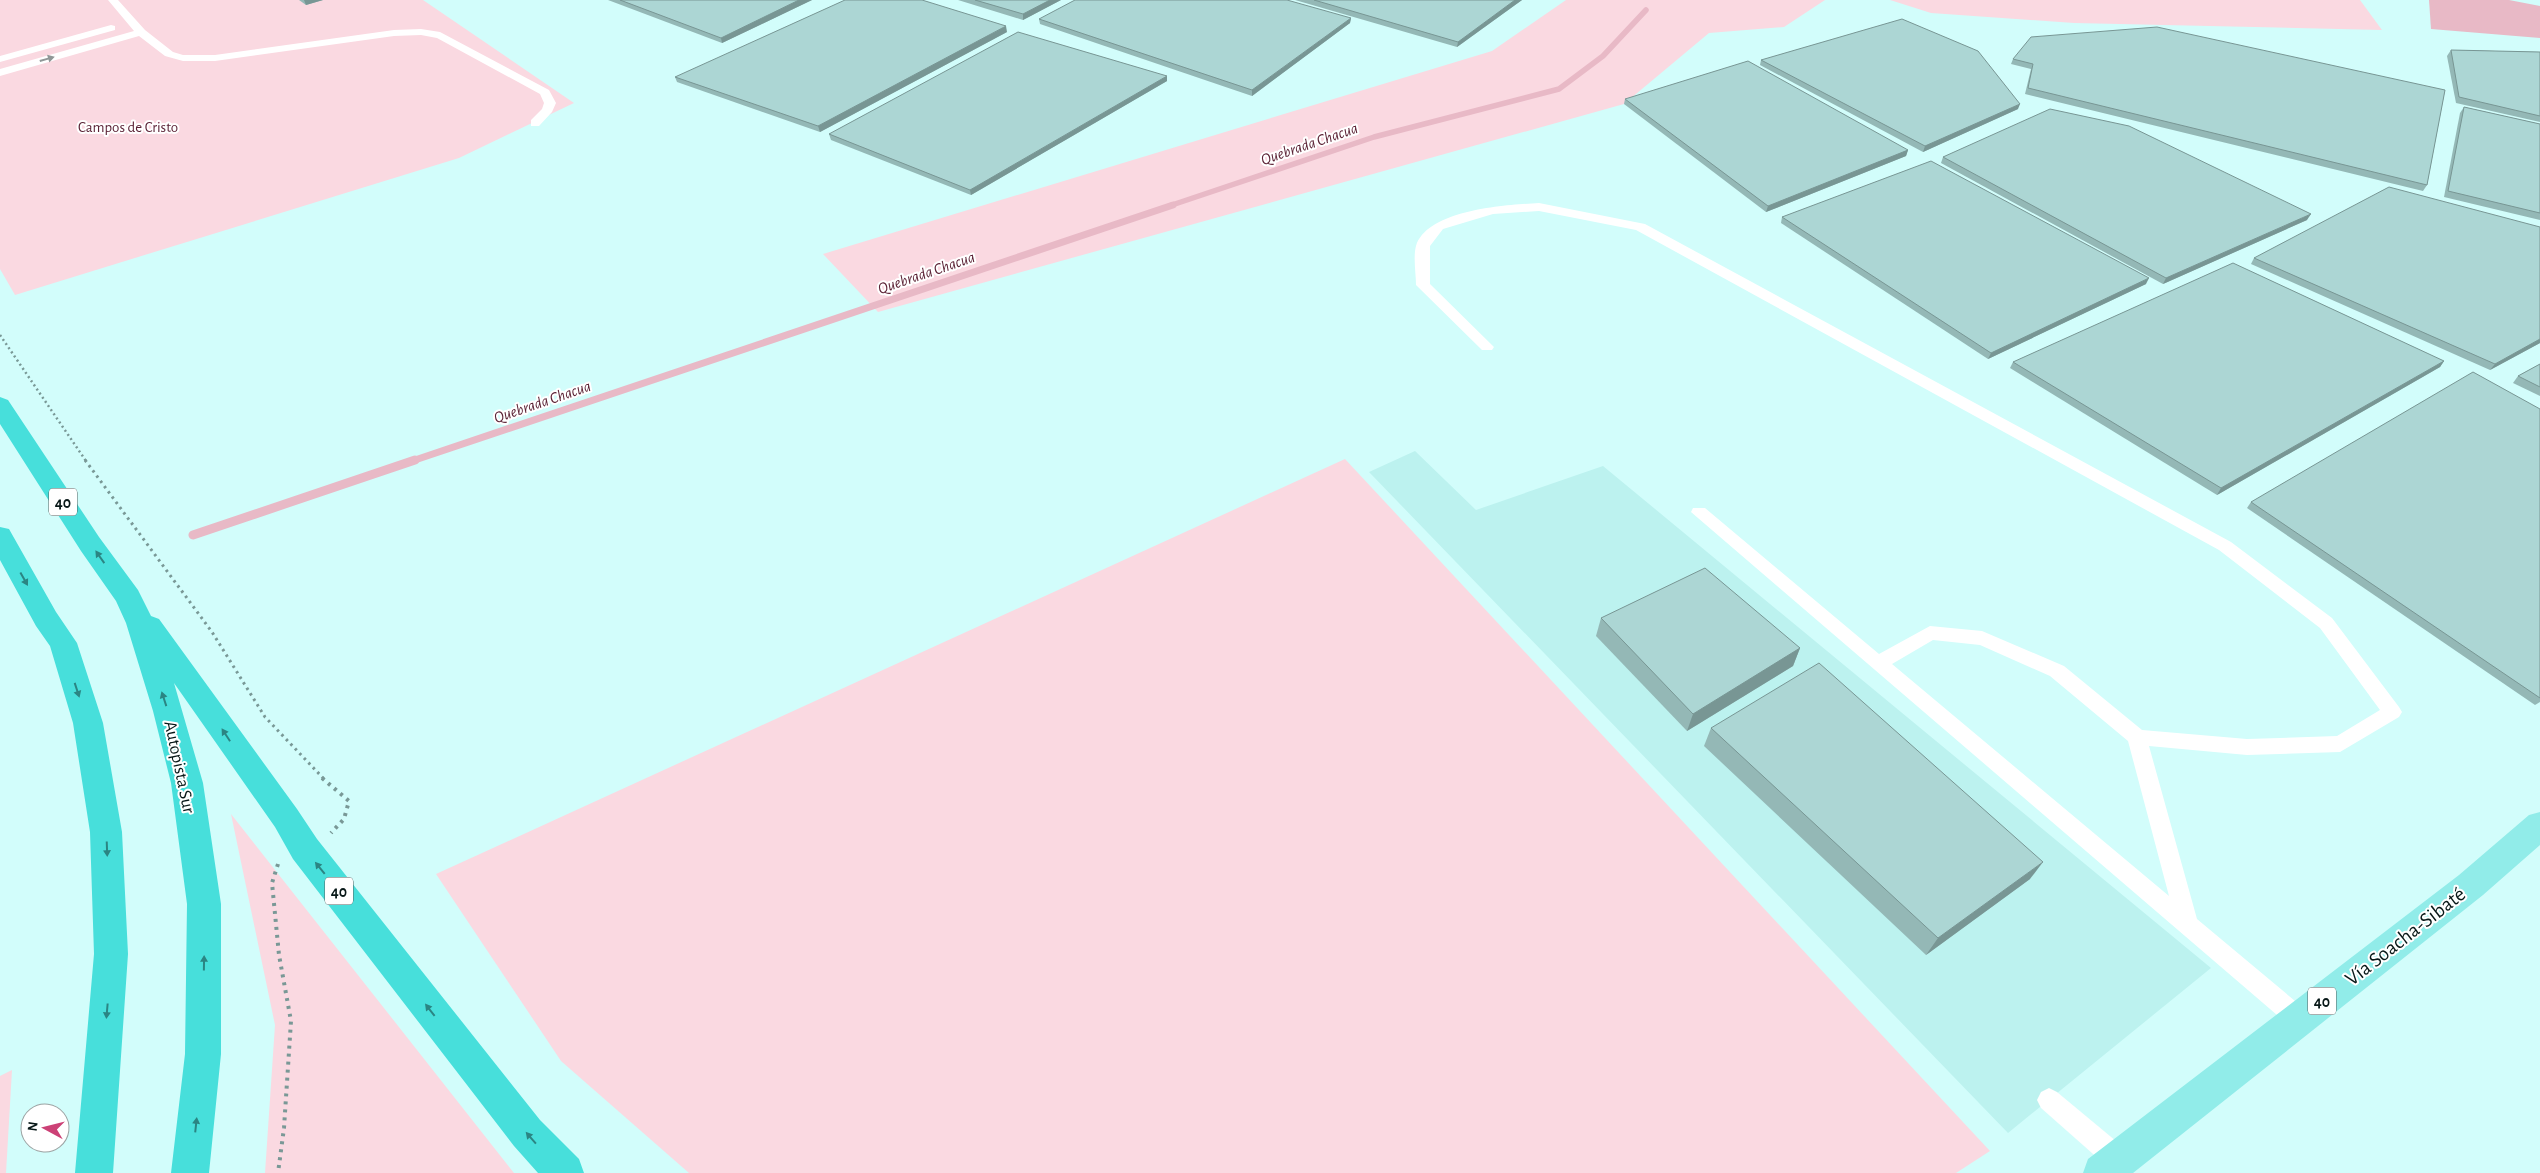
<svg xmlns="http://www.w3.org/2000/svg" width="2540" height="1173" font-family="'Alegreya Sans',sans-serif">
  <rect width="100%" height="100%" fill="#d2fdfb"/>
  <!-- built -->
  <path fill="#bcf2ef" d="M1415,451L1476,510L1603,466L2211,968L2008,1133L1369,472Z"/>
  <!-- green -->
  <g fill="#fad9e1">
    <path d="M0,0H423L574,103L459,158L15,295L0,269Z"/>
    <path d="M1566,0H1825L1784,27L1709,33L1624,104L878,312L823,254L1492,51Z"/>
    <path d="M1890,0H2360L2382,30L2074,23L1931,13Z"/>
    <path d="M1345,459L1990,1151L1956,1173H689L561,1061L436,874Z"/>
    <path d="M231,814L514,1173H265L275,1025Z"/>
    <path d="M12,1070L6,1173H0V1076Z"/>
  </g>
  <!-- water -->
  <path fill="#e8b9c6" d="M2429,0H2509L2540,6V38L2431,29Z"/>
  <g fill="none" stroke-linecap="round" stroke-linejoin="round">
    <!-- stream-far2 -->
    <path stroke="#e8b9c6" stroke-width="5.5" d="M1169,206L1374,137L1559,89L1603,56L1646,10"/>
    <!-- stream-far1 -->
    <path stroke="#e8b9c6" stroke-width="7" d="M412,461L1173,205"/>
    <!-- stream -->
    <path stroke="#e8b9c6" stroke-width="9" d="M193,535L415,460"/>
    <!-- path-far2 -->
    <path stroke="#799896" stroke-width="2.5" stroke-dasharray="2 3" stroke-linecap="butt" d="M0,335L86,461"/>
    <!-- path-far1 -->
    <path stroke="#799896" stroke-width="3" stroke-dasharray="2.5 4" stroke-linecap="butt" d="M85,460L212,632L265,717L324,779"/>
    <!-- path -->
    <g stroke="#799896" stroke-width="4" stroke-dasharray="3 5" stroke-linecap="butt">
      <path d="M322,778L349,801L344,819L331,833"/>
      <path d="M278,864L272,883L279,955L291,1021L284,1128L278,1173"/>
    </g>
    <!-- lane -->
    <g fill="#fff" fill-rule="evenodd">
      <path d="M108,0H118L145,30L173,52L183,55H215L394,30L421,29L440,32L549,90L556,103L552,112L539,126H531V120L542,109L544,103L540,94L437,38L421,35L394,36L215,61H183L165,56L139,36L0,76V69L134,31Z"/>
      <path d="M111,25L115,26V30L0,62V56Z"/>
      <path d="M1539,203L1645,224L2231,542L2332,618L2399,707L2402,712L2399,717L2340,752L2247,755L2149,746L2197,919L2307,1011L2310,1019L2307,1027L2299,1030L2291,1027L1691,512L1693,508H1705L1879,654L1930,626L1982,631L2064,666L2142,730L2247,739L2337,736L2380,710L2320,628L2219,550L1636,230L1539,211L1493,214L1443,229L1430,246V284L1494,347L1492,350H1482L1416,285C1416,274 1413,257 1416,246C1428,209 1507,205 1539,203ZM1933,640L1980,645L2050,676L2128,741L2169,896L1892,664Z"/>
      <path d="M2049,1088L2057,1092L2128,1151L2131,1160L2128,1169L2119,1172L2110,1169L2041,1108L2037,1100L2041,1092Z"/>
    </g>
    <!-- primary -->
    <path fill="#91ece9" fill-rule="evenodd" d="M2540,812V845L2483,895L2133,1173H2083L2088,1159L2459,875L2529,815Z"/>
    <!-- highway -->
    <g fill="#47dfdb" fill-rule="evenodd">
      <path d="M0,397L8,400L99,537L138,590L151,616L159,619L297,809L317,839L540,1120L579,1159L584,1173H538L514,1146L293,859L275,827L174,683L203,783L221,904V1054L209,1173H171L185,1054L187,904L171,783L153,711L126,623L116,601L81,551L0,424Z"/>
      <path d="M0,527L9,529L56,612L77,643L103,723L122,832L128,954L113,1173H75L94,954L90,832L73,723L50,646L36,626L0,560Z"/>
    </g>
  </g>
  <!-- wall -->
  <g fill="#94b8b6">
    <path d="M299,0H323L306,5Z"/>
    <path d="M608,0H812L722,43Z"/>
    <path d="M958,0H1061L1023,20Z"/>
    <path d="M1295,0H1522L1457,47Z"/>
    <path d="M1351,18L1350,23L1252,96L1040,24L1039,19Z"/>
    <path d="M1007,32L820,132L677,82L675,77Z"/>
    <path d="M2451,50L2540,52V122L2456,103L2447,56Z"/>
    <path d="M2013,59L2445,90L2427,185L2423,191L2025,94L2031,69L2011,64Z"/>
    <path d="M1761,60L2018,109L1923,152L1760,65Z"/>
    <path d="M1167,76V81L971,195L831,140L829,134Z"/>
    <path d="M1625,99L1908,150L1906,156L1766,212L1624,104Z"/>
    <path d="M2464,107L2540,124V220L2444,197L2460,113Z"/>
    <path d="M1943,157L2307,220L2163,284L1941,163Z"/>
    <path d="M1782,217L2146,284L1988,359L1781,223Z"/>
    <path d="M2540,227V343L2490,370L2251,264L2254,258Z"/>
    <path d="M2444,361L2440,367L2217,495L2010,368L2013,362Z"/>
    <path d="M2540,364V396L2513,383L2518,376Z"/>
    <path d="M2540,409V702L2535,705L2247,508L2251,502Z"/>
    <path d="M1601,618L1800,648L1793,666L1687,731L1596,636Z"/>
    <path d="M1711,728L2030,879L1926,955L1704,746Z"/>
  </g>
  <!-- shaded-wall -->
  <g fill="#789694">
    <path d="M304,0H323L306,5Z"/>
    <path d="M799,0H812L722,43L721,38Z"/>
    <path d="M1050,0H1061L1023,20V14Z"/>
    <path d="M1515,0H1522L1457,47L1458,42Z"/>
    <path d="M1351,18L1350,23L1252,96V90Z"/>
    <path d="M1006,26L1007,32L820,132L818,126Z"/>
    <path d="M1167,76V81L971,195L970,190Z"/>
    <path d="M2020,104L2018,109L1923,152L1925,146Z"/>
    <path d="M1908,150L1906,156L1766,212L1768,206Z"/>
    <path d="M2311,214L2307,220L2163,284L2166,278Z"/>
    <path d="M2149,278L2146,284L1988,359L1991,353Z"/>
    <path d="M2540,339V343L2490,370L2495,364Z"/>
    <path d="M2444,361L2440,367L2217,495L2221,488Z"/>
    <path d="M1800,648L1793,666L1687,731L1693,714Z"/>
    <path d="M2043,862L2030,879L1926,955L1938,938Z"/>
  </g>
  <!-- building -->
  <g fill="#acd6d4" stroke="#789694">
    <path d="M620,0H799L721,38Z"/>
    <path d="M845,0H922L1006,26L818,126L675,77Z"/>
    <path d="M975,0H1050L1023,14Z"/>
    <path d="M1075,0H1287L1351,18L1252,90L1039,19Z"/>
    <path d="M1314,0H1515L1458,42Z"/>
    <path d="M1902,19L1978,51L2020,104L1925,146L1761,60Z"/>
    <path d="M2157,27L2445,90L2427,185L2028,88L2033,64L2013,59L2031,37Z"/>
    <path d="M1018,32L1167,76L970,190L829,134Z"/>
    <path d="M2451,50L2540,52V116L2459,97Z"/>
    <path d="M1748,61L1908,150L1768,206L1625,99Z"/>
    <path d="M2464,107L2540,124V213L2448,191Z"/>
    <path d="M2050,109L2129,126L2311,214L2166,278L1943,157Z"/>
    <path d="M1931,161L2149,278L1991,353L1782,217Z"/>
    <path d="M2389,187L2540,227V339L2495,364L2254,258Z"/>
    <path d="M2233,263L2444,361L2221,488L2013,362Z"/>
    <path d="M2540,364V387L2518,376Z"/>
    <path d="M2473,372L2540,409V698L2251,502Z"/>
    <path d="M1705,568L1800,648L1693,714L1601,618Z"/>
    <path d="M1819,663L2043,862L1938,938L1711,728Z"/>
  </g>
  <!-- one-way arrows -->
  <defs><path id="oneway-solid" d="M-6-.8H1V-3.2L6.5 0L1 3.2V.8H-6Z" transform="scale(1.25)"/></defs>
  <use fill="#909797" href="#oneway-solid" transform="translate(47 59) rotate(-16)"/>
  <g fill="#2b8583">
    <use href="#oneway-solid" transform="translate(100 557) rotate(-125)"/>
    <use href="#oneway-solid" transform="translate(24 579) rotate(61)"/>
    <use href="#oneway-solid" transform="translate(77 690) rotate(72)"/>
    <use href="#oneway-solid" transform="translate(164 699) rotate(-108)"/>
    <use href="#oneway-solid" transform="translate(226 735) rotate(-123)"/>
    <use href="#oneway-solid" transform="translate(107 849) rotate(88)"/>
    <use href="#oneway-solid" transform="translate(320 868) rotate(-129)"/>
    <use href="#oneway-solid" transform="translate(204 963) rotate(-89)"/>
    <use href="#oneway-solid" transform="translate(430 1010) rotate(-128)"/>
    <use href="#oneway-solid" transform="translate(107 1011) rotate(95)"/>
    <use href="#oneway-solid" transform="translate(196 1125) rotate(-84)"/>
    <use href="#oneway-solid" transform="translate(531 1138) rotate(-131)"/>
  </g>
  <g text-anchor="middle" stroke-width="4" stroke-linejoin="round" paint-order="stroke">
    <!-- far-park labels -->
    <g font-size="15" fill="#581f33" stroke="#fff">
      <text x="128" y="132">Campos de Cristo</text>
    </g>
    <!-- far-water labels -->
    <g font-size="16" font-style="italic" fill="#5c2336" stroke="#fff">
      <text transform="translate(1309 143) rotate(-19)" y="6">Quebrada Chacua</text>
      <text transform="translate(926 272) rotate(-19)" y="6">Quebrada Chacua</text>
      <text transform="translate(542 401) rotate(-19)" y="6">Quebrada Chacua</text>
    </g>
    <!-- shield labels -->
    <g fill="#fff" stroke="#525d5d" stroke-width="1">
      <rect x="49" y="488.5" width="28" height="27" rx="4"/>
      <rect x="325" y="877.5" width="28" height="27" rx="4"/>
      <rect x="2308" y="987.5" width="28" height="27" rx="4"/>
    </g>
    <g font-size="16" font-weight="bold" fill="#081818">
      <text x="63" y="508">40</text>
      <text x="339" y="897">40</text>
      <text x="2322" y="1007">40</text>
    </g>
    <!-- street labels -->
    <g font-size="18" fill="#081818" stroke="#fff">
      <text transform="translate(180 767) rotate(78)" y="6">Autopista Sur</text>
    </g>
    <!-- near-street labels -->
    <g font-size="21" fill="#081818" stroke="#fff">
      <text transform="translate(2405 936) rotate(-38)" y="7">Vía Soacha-Sibaté</text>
    </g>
  </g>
  <!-- north arrow -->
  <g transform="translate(45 1128) rotate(277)"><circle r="24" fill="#ffffff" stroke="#9ca3a3"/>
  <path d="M0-4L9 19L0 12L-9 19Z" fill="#cc4176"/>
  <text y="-8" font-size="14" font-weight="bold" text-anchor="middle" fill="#081818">N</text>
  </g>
</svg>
